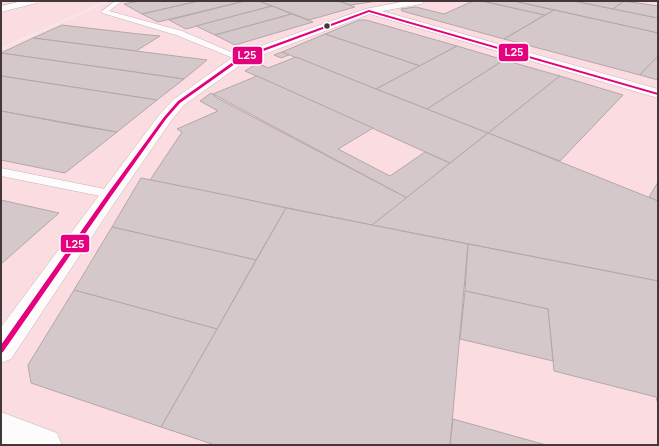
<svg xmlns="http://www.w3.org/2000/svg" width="659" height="446" font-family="Manrope,sans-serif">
  <rect width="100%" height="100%" fill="#f7e7e9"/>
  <!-- built -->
  <g fill="#fbdde1">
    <path d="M1,1H105L1,48Z"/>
    <path d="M110,1H658V445H1V50Z"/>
  </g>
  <!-- building -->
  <g fill="#d5c8ca" stroke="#b4a7a9">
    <path d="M139,1H199L142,14L124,4Z"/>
    <path d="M199,1H245L158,22L142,14Z"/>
    <path d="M245,1H259L272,6L186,29L169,20Z"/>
    <path d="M259,1H338L355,7L309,20Z"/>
    <path d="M338,1H377L351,5Z"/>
    <path d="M473,1H482L545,15L504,39L402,11L401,9L416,7L444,14Z"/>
    <path d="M482,1H514L554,10L545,15Z"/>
    <path d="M514,1H574L658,18V33Z"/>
    <path d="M574,1H624L613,9Z"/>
    <path d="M624,1L658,6V18L613,9Z"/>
    <path d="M272,6L292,14L215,35L196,26Z"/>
    <path d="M554,10L658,33V56L640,75L504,39Z"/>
    <path d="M292,14L313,22L235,45L215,35Z"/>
    <path d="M359,20H366L457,46L420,66L325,34Z"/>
    <path d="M62,25L139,34L160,36L136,51L33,38Z"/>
    <path d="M325,34L337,38L420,66L376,89L282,52Z"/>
    <path d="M33,38L136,51L207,60L184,79L1,53Z"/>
    <path d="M457,46L504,60L427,109L376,89Z"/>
    <path d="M282,52L289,55L281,58L274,55Z"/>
    <path d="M1,53L184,79L157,100L1,76Z"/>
    <path d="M658,56V80L640,75L649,65Z"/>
    <path d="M296,57L376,89L488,133L450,163L245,71L258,63L268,68Z"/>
    <path d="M504,60L560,76L488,133L427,109Z"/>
    <path d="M1,76L157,100L117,132L1,111Z"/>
    <path d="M257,76L373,128L338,149L390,176L425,152L450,163L407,198L213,94Z"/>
    <path d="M560,76L623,95L560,161L488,133Z"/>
    <path d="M211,93L217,98L407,198L372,225L150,180L182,132L177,129L218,111L200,101Z"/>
    <path d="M1,111L80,126L117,132L65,173L1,160Z"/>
    <path d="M488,133L658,201V281L372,225Z"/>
    <path d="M141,178L231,196L286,208L256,260L112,227Z"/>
    <path d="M658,182V201L649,197Z"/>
    <path d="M1,200L59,213L1,264Z"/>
    <path d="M286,208L468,244L450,445H215L161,427Z"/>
    <path d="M112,227L256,260L217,329L74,290Z"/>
    <path d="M468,244L658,281V404L656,397L554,371L548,309L465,291Z"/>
    <path d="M74,290L217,329L161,427L31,383L28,365Z"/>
    <path d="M465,291L548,309L553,361L460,339Z"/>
    <path d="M453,419L546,445H450Z"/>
  </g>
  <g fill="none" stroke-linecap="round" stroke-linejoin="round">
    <defs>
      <g id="service">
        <path d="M115,1H122L109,11L182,31L245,58L241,61L238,60L176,35L102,13V11Z"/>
        <path d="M1,168L110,190L115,191L117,194L115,197L110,198L1,176Z"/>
      </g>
      <g id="minor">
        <path d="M406,1H426L421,4L382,11L658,89V98L370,14L246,61L184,105L171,121L117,199L11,359L1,363V327L159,115L174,99L236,55L365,9Z"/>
        <path d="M1,412L57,433L62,445H1Z"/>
      </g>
      <path id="tertiary" d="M22,1H39L37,3L1,12V6Z"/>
    </defs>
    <!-- service casing -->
    <use href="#service" stroke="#c1b4b6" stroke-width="1"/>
    <!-- minor casing -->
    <use href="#minor" stroke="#c1b4b6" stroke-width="1"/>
    <!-- tertiary casing -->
    <use href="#tertiary" stroke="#c1b4b6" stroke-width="1"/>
    <!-- service -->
    <use href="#service" fill="#fefbfc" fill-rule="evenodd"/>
    <!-- minor -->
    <use href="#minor" fill="#fefbfc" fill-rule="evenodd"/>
    <!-- tertiary -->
    <use href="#tertiary" fill="#fefbfc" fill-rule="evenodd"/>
    <defs>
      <path id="bus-1" d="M369,10L658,93V95L369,12L242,59L180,103L166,119L112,195L3,352L1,353V345L108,193L164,117L178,101L240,57Z"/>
    </defs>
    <!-- bus-1 casing -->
    <use href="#bus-1" stroke="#fff" stroke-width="3"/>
    <!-- bus-1 -->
    <use href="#bus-1" fill="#e5007d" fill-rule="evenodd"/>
  </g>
  <!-- markers -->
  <circle fill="#443739" stroke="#fff" stroke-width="1.5" cx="327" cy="26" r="3.5"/>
  <g stroke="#fff" stroke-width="1.5">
    <rect x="498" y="43" width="31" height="19" rx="4" fill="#e5007d"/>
    <rect x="232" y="46" width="31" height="19" rx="4" fill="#e5007d"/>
    <rect x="60" y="234" width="30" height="19" rx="4" fill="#e5007d"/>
  </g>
  <g font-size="11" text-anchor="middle" font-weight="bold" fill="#fff">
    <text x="514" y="56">L25</text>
    <text x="247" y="59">L25</text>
    <text x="75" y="248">L25</text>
  </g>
  <!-- border -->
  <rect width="659" height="446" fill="none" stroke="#443739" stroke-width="4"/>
</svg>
